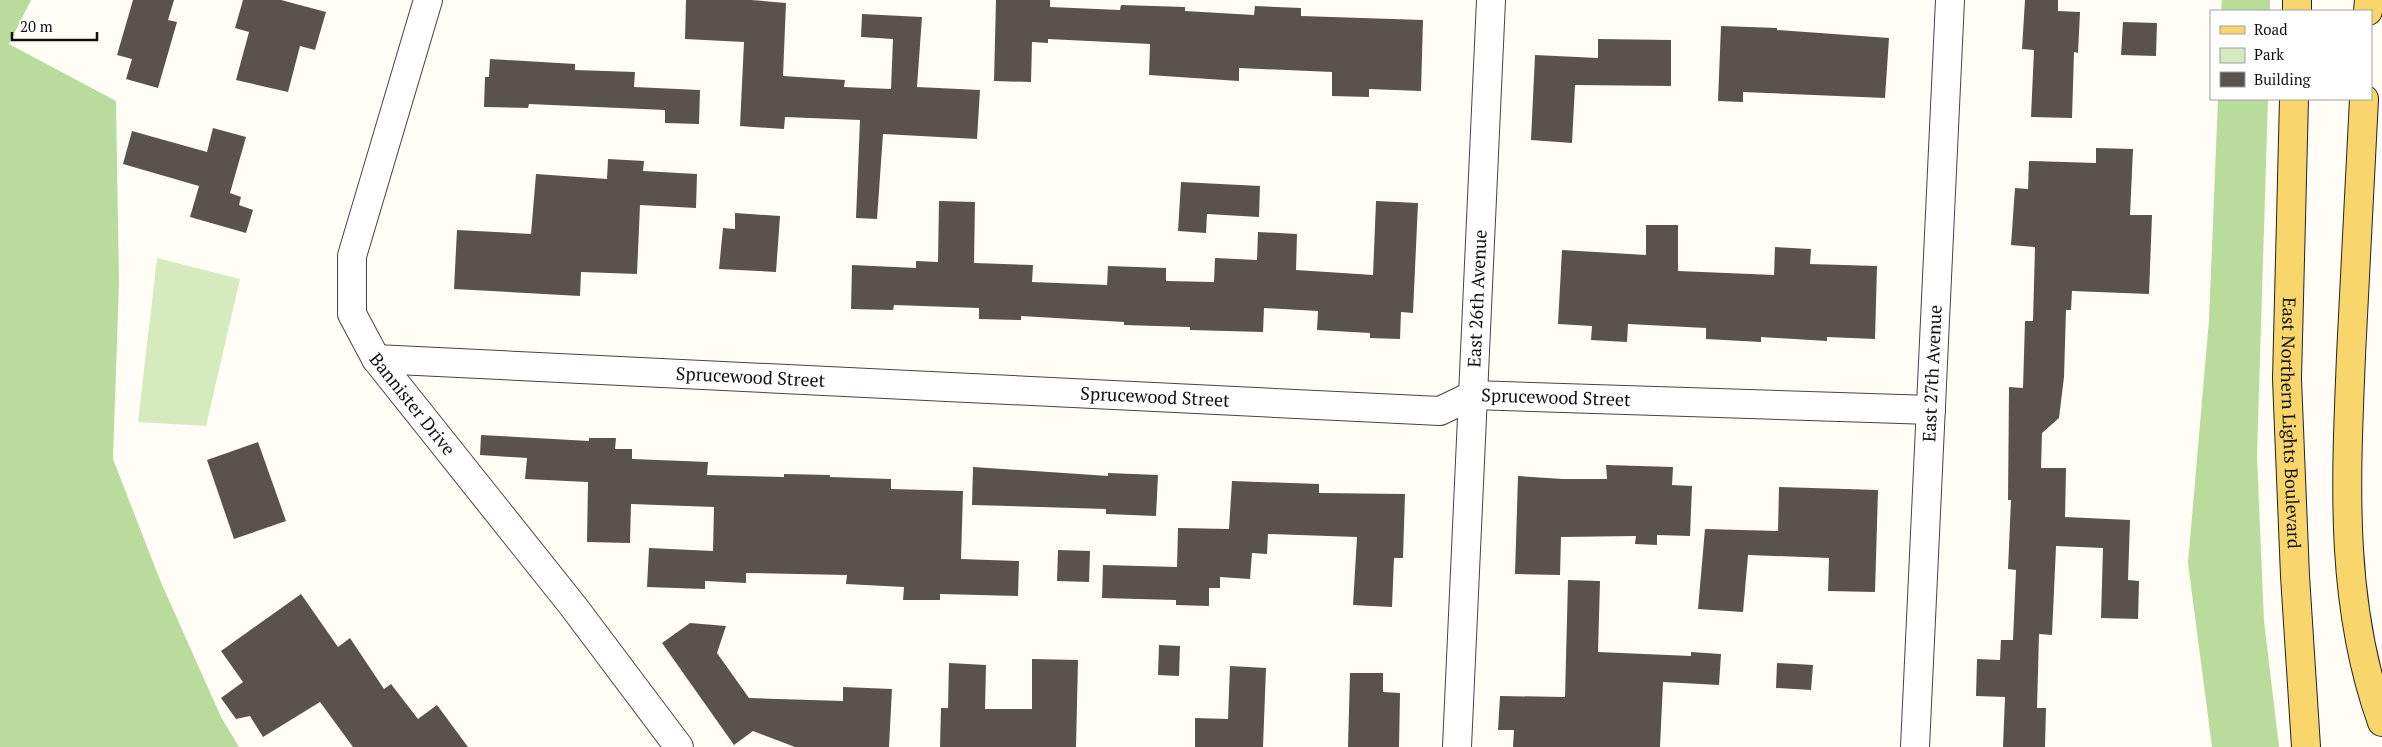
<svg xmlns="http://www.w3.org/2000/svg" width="2382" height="747" font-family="'PT Serif',serif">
  <rect width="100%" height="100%" fill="#fffdf5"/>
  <!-- green -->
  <path fill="#d5ebbd" d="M157,258L240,279L206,426L138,422Z"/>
  <!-- forest -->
  <g fill="#b9dc9c">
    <path d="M0,0H31L9,44L116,101L119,283L113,459L160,580L221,717L239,747H0Z"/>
    <path d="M2222,0H2270V11H2221Z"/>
    <path d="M2218,99H2268L2257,456L2264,621L2279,747H2212L2188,563L2209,320Z"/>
  </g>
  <!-- building -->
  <g fill="#5a524d">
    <path d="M133,0H174L168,20L177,22L158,88L126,79L132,59L117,55Z"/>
    <path d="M243,0H281L326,12L315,50L300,46L288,92L236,80L249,32L235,28Z"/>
    <path d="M686,0H751L786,3L783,76L845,80L844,87L891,89L893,39L861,37L862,14L922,17L917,87L980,90L977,139L883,134L877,219L856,218L860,120L785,117L784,129L740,126L744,42L685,39Z"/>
    <path d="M996,0H1050V7L1120,10L1121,5L1185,7V11L1254,15L1255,6L1301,8V16L1423,20L1421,91L1369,89V97L1332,96V72L1239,68V81L1149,75L1150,44L1048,39V43L1032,42L1031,82L994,81Z"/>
    <path d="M2025,0H2058V11L2080,12L2078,53L2074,52L2072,118L2031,117L2034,50L2022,49Z"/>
    <path d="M2123,22L2157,23L2156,56L2121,55Z"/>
    <path d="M1721,26L1777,28V30L1889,38L1885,98L1743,92V102L1718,101Z"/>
    <path d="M1598,39L1671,40V86L1575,85L1572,143L1531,140L1535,55L1598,58Z"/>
    <path d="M490,59L575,64V70L635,72L634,87L700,90L699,124L665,123V110L529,104L528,108L484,107L485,77H489Z"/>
    <path d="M213,128L246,137L230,193L241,197L239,205L253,210L246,233L190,217L199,186L123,164L132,131L207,152Z"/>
    <path d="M2096,148L2133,149L2130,215H2152L2149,294L2072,291L2071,310H2066L2064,377L2059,418L2042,433L2041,468H2066L2065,517L2130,520L2128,580L2139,581L2138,619L2101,618L2103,548L2056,546L2052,635L2039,634L2037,708H2046L2045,747H2003L2005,697L1976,696L1977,659L2000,660L2001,640H2013L2016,570L2008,569L2011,500H2008L2009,387L2023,388L2025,321H2033L2035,247L2011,245L2015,188L2028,189L2029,161L2096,163Z"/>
    <path d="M608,159L644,161L643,171L697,174L696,208L640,205L637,274L581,272L580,296L454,289L457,230L531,234L536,174L607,179Z"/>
    <path d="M1181,182L1260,186L1259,217L1207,214L1206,233L1178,231Z"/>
    <path d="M939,201L975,202L974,263L1033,265L1032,282L1107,285L1108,266L1166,268V281L1214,282L1215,258L1257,260L1258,232L1297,234L1296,270L1373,275L1376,201L1418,203L1413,313L1401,312L1400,339L1370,338V333L1317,330L1318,311L1264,308L1263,332L1190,330V327L1124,325V322L1021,316V320L979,319V308L894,305L893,310L851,309L852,265L916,268V261L938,262Z"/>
    <path d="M735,213L780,216L776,272L719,269L723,228L735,229Z"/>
    <path d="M1646,225H1678V271L1774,275L1775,247L1811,249L1810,264L1877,266L1875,339L1827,337V341L1761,337V342L1706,339V328L1628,324L1627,342L1591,340L1592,326L1558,324L1562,250L1646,255Z"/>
    <path d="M481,435L589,441V438H616L615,449H632V459L708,462L707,475L784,477V474L830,475V477L891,479V489L963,491L961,559L1019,561L1018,596L940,594V600H903L904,587L846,584L847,575L746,573V583L705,581V589L647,587L649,548L713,551L714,507L631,504L630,543L587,542L588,482L525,479L527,458L480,455Z"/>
    <path d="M258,442L286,521L234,539L207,460Z"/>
    <path d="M1606,465L1673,467L1672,485L1692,486L1690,536L1657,535V545L1635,544L1636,536L1561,537L1560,575L1515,574L1518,476L1563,479H1607Z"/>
    <path d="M973,467L1108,476V473L1158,475L1156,516L1106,514V509L972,505Z"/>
    <path d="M1232,481L1319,484V493L1405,494L1403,558H1394L1392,607L1353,605L1357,537L1268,534L1267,554L1252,553L1250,579L1220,577V588H1209V606L1176,605V600L1102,598L1103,565L1177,567L1178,528L1229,529Z"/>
    <path d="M1779,487L1878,490L1875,592L1828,591L1829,558L1748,555L1743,612L1698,609L1705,529L1778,531Z"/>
    <path d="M1058,550L1090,551L1089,582L1057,581Z"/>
    <path d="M1568,580L1600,581L1598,652L1691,656V652L1721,654L1719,685L1663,682L1660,747H1513L1514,730H1498L1500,696L1565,697Z"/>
    <path d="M301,594L338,647L350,638L384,689L391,684L418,719L437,705L468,747H353L320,702L263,737L250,716L236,719L221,698L243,682L221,651Z"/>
    <path d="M690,623L726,626L717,653L749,698L843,701V687L892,689L889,747H795L753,731L734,745L662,643Z"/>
    <path d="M1159,645L1180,646L1179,676L1158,675Z"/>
    <path d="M1032,659L1078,660L1076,747H940L941,708H948L949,663L986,665L985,709H1032Z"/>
    <path d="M1777,663L1813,665L1811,690L1776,688Z"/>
    <path d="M1230,666L1266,668L1263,747H1195V718L1228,719Z"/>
    <path d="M1350,673H1383V692L1400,693L1399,747H1348Z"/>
  </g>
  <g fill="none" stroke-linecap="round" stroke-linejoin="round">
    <defs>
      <g id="minor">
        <path id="s1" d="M428,0L352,256V314L376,359L573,606L679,747"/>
        <path id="s2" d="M376,359L1440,411L1473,395L1931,410"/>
        <path id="s3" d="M1457,747L1491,0"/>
        <path id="s4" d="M1915,747L1950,0"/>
      </g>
      <g id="primary">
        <path d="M2297,11V0"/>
        <path d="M2368,11L2369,0"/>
        <path id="s5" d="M2294,99L2287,379L2295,576L2306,747"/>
        <path d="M2364,99C2360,184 2355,270 2351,356C2346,480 2339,602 2382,722"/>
      </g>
    </defs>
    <!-- minor casing -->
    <use href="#minor" stroke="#444" stroke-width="30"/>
    <!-- primary casing -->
    <use href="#primary" stroke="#222" stroke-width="30"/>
    <!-- minor -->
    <use href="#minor" stroke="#fff" stroke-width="28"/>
    <!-- primary -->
    <use href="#primary" stroke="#f9d66b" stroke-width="28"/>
  </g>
  <g text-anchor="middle" stroke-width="5" stroke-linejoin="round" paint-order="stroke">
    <!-- street labels -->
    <g font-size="18" fill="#111" stroke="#fff">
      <text dy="6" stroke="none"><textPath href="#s3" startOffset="449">East 26th Avenue</textPath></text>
      <text dy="6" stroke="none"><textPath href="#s4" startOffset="374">East 27th Avenue</textPath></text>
      <text dy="6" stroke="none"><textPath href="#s2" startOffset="375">Sprucewood Street</textPath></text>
      <text dy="6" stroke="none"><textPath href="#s2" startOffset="780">Sprucewood Street</textPath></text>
      <text dy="6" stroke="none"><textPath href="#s2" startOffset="1185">Sprucewood Street</textPath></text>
      <text dy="6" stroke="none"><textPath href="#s1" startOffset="434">Bannister Drive</textPath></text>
      <text dy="6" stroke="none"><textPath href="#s5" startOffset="324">East Northern Lights Boulevard</textPath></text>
    </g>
  </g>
  <!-- legend -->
  <rect x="2210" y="10" width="162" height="90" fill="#ffffff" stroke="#a0a0a0"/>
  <rect x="2220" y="26" width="25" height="8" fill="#f9d66b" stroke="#a0a0a0"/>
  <text x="2254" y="35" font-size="15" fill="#111111">Road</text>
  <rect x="2220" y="48" width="25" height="15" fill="#d5ebbd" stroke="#a0a0a0"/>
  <text x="2254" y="60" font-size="15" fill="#111111">Park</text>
  <rect x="2220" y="72" width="25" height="15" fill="#5a524d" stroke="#a0a0a0"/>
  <text x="2254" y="85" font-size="15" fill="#111111">Building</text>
  <!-- scale -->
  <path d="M12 32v8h85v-8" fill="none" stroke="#111111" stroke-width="2.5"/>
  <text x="20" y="32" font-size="15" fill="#111111" stroke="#ffffff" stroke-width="4" paint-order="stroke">20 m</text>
</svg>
